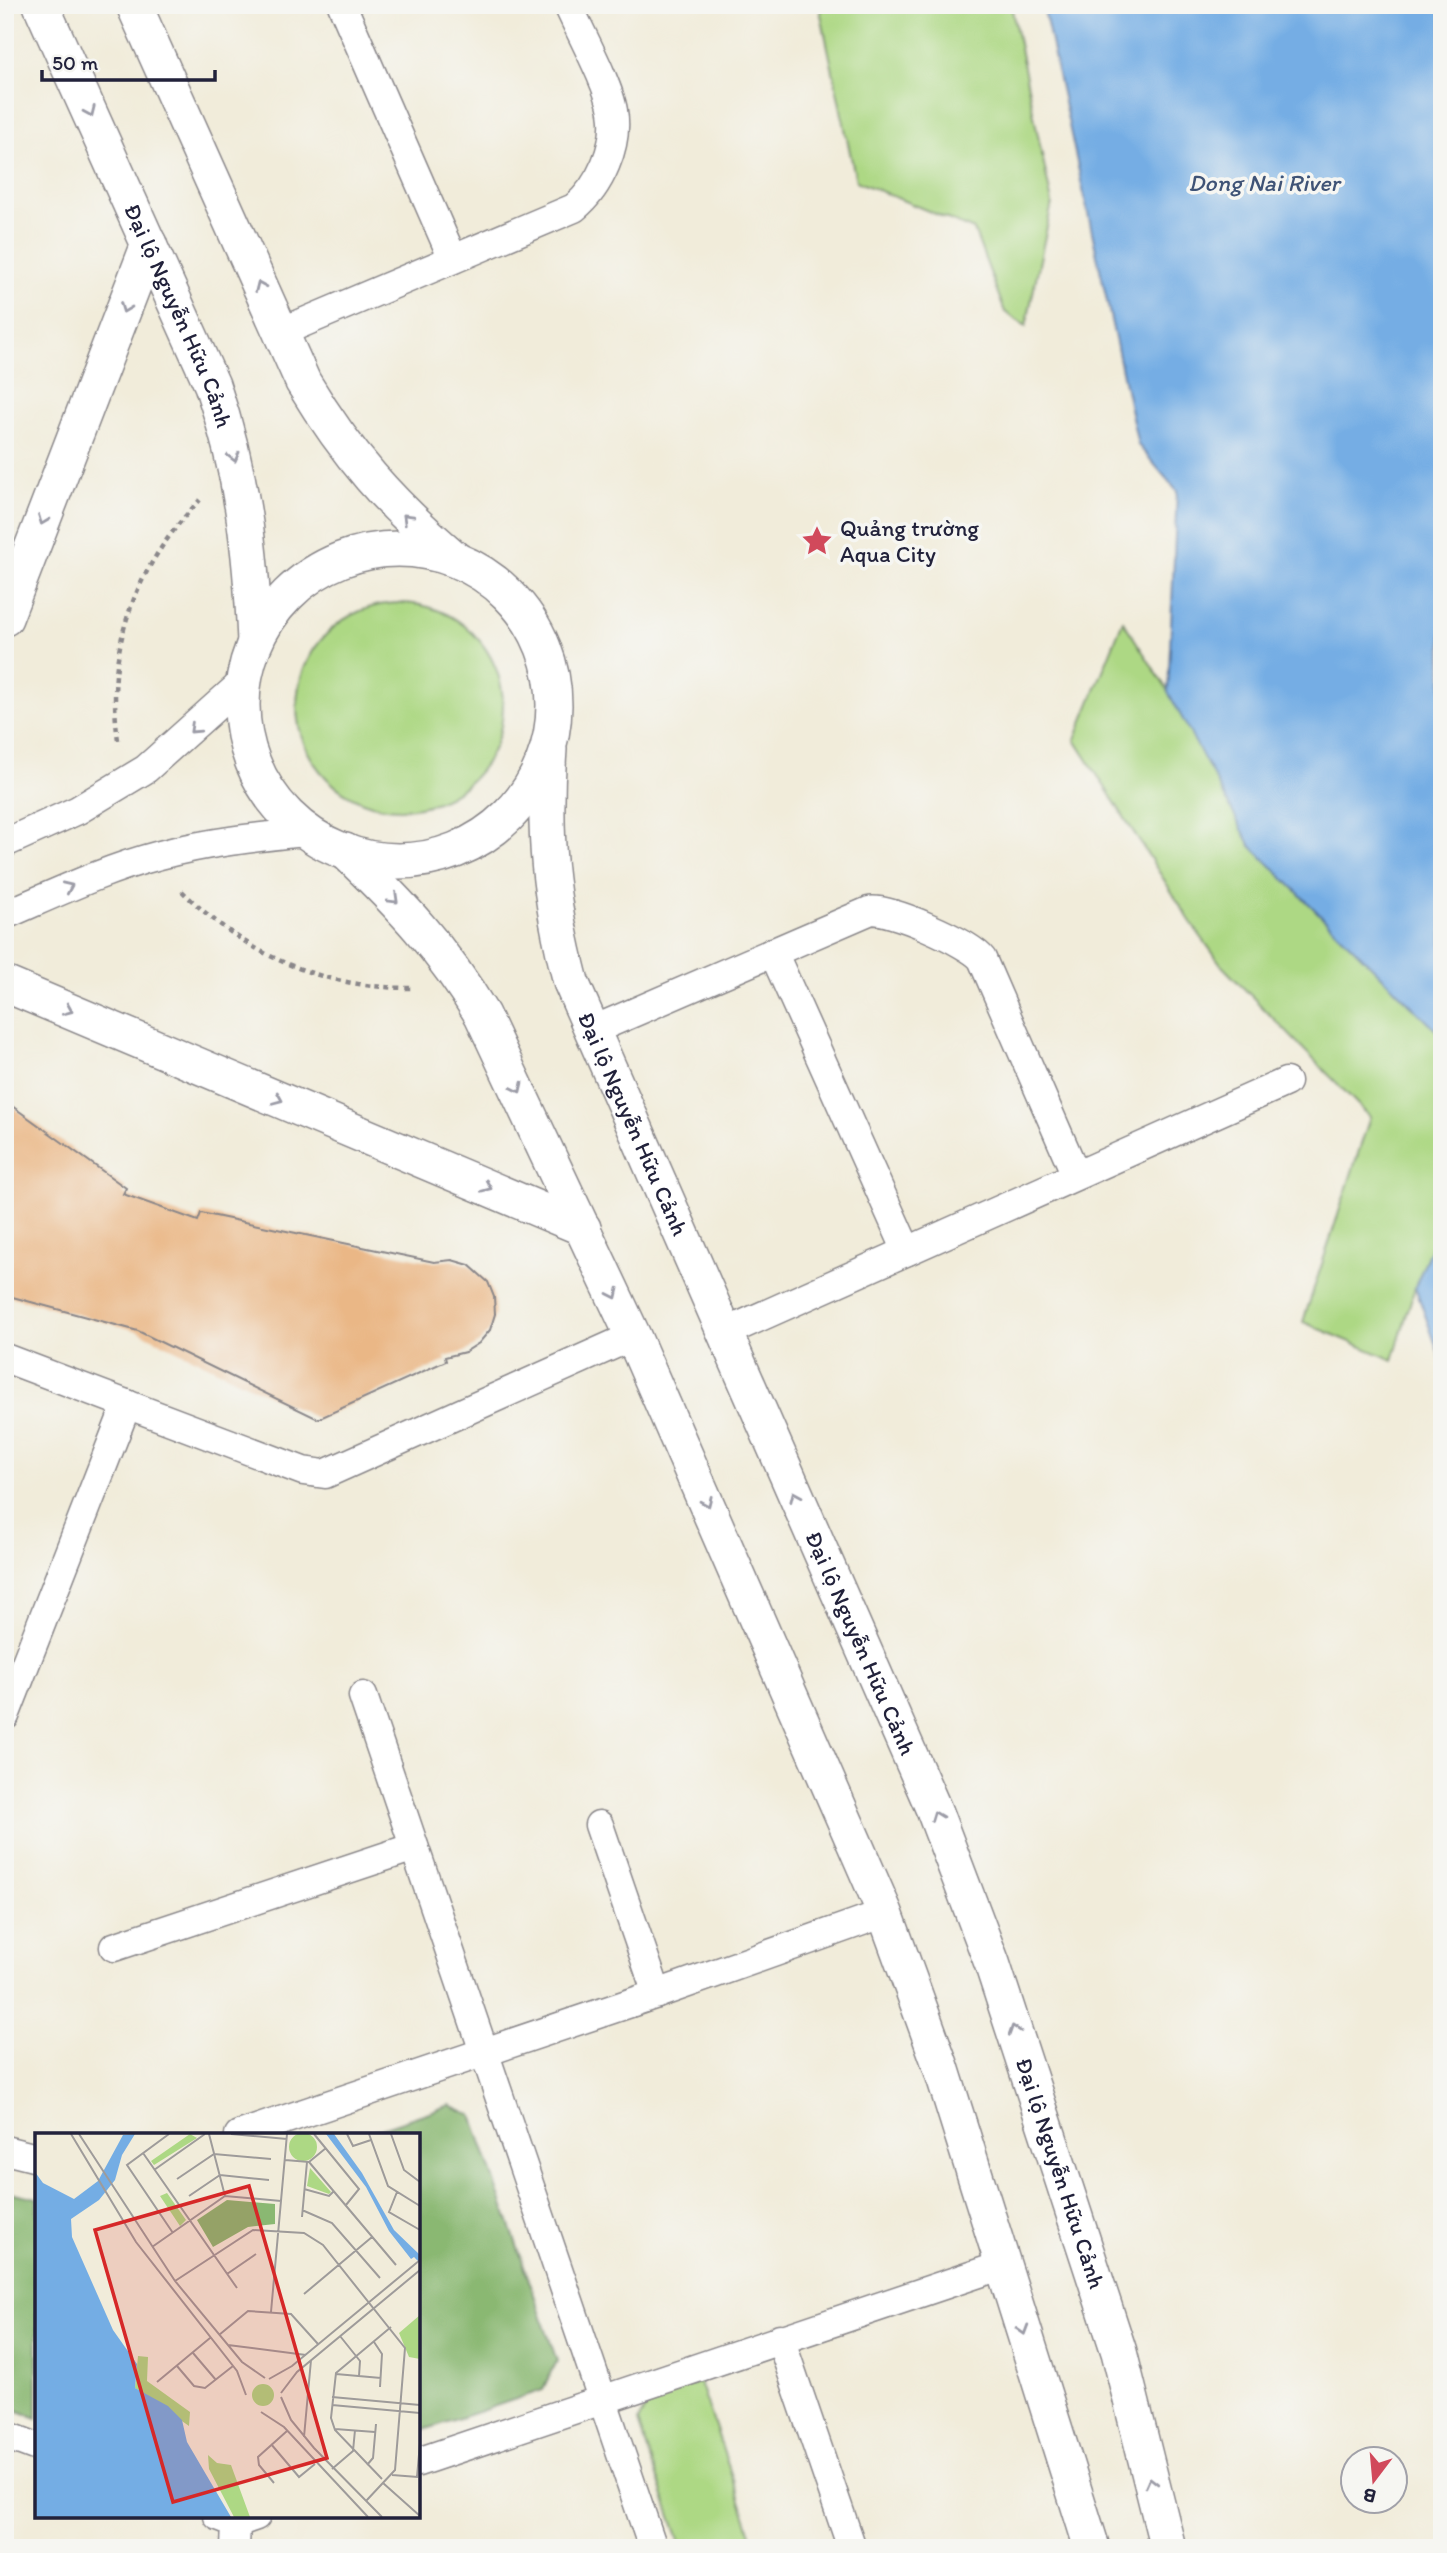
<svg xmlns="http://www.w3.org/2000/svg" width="1447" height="2553" font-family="Itim,sans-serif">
  <rect width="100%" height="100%" fill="#f6f6f2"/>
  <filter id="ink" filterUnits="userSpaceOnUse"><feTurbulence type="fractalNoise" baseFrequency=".0143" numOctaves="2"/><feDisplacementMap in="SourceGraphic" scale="14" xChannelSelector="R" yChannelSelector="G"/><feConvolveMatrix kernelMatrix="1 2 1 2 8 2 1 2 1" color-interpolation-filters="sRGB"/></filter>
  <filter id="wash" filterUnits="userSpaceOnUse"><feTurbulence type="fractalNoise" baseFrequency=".00686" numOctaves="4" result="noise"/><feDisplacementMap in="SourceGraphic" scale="28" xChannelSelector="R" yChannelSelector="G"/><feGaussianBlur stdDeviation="1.57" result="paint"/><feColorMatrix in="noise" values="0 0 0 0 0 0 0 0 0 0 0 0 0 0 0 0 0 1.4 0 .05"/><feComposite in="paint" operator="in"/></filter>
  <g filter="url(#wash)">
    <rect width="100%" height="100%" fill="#f1ecda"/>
    <!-- green -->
    <g fill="#add884" stroke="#687d60" stroke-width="2">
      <path d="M819,5H1011L1052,203L1026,326L1005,312L974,230L856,181Z"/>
      <circle cx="400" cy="706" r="103"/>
      <path d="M1123,621L1177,705L1251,846L1442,1036V1221L1415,1287L1393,1360L1303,1322L1370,1117L1223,967L1194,927L1075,740Z"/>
      <path d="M700,2382L756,2548H682L638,2422L650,2399Z"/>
    </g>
    <!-- forest -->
    <g fill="#8ab872" stroke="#566d56" stroke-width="2">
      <path d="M450,2105L472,2115L557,2361L543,2390L418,2432V2135H361Z"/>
      <path d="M5,2191L37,2198V2418L5,2406Z"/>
    </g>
    <!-- water -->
    <g fill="#74ade4" stroke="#4b6890" stroke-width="2">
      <path d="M1043,5H1442V1036L1251,846L1168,692L1177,491L1138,445Z"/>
      <path d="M1442,1221V1362L1415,1287Z"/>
    </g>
    <g id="blocks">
      <!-- building -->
      <path fill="#eab786" d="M5,1101L126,1188L123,1194L198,1221L201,1213L434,1262L452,1260L469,1265L488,1282L494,1297L495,1314L490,1330L479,1343L465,1352L445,1357L446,1361L318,1419L138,1331L5,1295Z"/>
    </g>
  </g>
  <g filter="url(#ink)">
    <use href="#blocks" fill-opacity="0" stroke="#8a878a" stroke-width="2"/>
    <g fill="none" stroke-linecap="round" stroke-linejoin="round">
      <defs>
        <g id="minor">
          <path d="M342,5L453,259"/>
          <path d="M281,332L574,208C600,187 619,145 613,111C609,85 580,32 568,5"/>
          <path d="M5,843L78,810L146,769L243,682"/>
          <path d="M5,915C56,893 106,869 160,855C208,842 258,837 307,832"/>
          <path d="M773,952L907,1251"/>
          <path d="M591,1031L869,911C887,906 970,943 982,959L1076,1175"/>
          <path d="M724,1333L1286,1082"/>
          <path d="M5,1358L303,1471L325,1474L633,1336"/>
          <path d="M363,1696L653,2548"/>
          <path d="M5,1716L127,1404"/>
          <path d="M599,1825L657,1994"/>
          <path d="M114,1947L414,1847"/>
          <path d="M239,2135L657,1994L885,1913"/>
          <path d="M5,2150L37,2158"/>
          <path d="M780,2338L852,2548"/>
          <path d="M5,2435L37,2447"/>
          <path d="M418,2462L1003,2265"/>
          <path d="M218,2516L236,2523L256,2516"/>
          <path d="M235,2548L236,2523"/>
        </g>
        <g id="major">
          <path id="s1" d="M41,5L212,385C242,472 251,550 255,641"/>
          <path d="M134,5L303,382C347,455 389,503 454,558"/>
          <circle cx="398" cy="705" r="156"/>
          <path d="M5,618L149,244"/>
          <path id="s2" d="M549,749C543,836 549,897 571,982L934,1810L992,1963L1119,2352L1168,2548"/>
          <path d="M345,851C402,906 441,947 482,1015L633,1336L885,1913L941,2067L1092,2548"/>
          <path d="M5,984L583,1228"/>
        </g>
      </defs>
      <!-- minor casing -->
      <use href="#minor" stroke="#8a878a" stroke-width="31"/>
      <!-- major casing -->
      <use href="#major" stroke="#8a878a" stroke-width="38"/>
      <!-- path -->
      <g stroke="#8a878a" stroke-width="4.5" stroke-dasharray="5 5" stroke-linecap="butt">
        <path d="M118,740C105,647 135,567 200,500"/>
        <path d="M182,891C247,956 323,989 415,988"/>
      </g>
      <!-- minor -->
      <use href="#minor" stroke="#fff" stroke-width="28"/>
      <!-- major -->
      <use href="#major" stroke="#fff" stroke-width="35"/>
    </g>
    <!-- one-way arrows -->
    <defs><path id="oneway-chevron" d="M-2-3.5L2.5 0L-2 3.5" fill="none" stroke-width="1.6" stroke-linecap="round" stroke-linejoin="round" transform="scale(1.75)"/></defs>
    <g stroke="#9c9ca7">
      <use href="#oneway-chevron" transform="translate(90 112) rotate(66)"/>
      <use href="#oneway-chevron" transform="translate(260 286) rotate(-114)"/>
      <use href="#oneway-chevron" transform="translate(125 308) rotate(111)"/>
      <use href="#oneway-chevron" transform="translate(234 457) rotate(76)"/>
      <use href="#oneway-chevron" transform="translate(407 518) rotate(-136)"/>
      <use href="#oneway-chevron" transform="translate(43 520) rotate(111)"/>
      <use href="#oneway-chevron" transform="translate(194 729) rotate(137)"/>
      <use href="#oneway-chevron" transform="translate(68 887) rotate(-24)"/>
      <use href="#oneway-chevron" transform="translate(394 899) rotate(44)"/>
      <use href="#oneway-chevron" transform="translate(68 1010) rotate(23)"/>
      <use href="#oneway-chevron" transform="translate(518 1088) rotate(65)"/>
      <use href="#oneway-chevron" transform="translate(278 1099) rotate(23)"/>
      <use href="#oneway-chevron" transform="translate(487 1187) rotate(23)"/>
      <use href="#oneway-chevron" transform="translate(614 1294) rotate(65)"/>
      <use href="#oneway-chevron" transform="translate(795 1496) rotate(-114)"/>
      <use href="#oneway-chevron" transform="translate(707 1502) rotate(66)"/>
      <use href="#oneway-chevron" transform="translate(936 1816) rotate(-111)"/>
      <use href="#oneway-chevron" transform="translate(1014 2030) rotate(-108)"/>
      <use href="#oneway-chevron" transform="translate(1023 2330) rotate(73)"/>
      <use href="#oneway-chevron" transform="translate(1151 2482) rotate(-104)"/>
    </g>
  </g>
  <!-- icons -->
  <defs>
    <symbol id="sight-bare" viewBox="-9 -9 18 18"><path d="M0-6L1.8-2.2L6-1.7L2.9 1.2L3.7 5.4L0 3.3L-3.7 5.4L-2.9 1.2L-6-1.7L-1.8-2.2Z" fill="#d1495b" stroke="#f6f6f2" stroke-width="2.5" paint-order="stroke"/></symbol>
  </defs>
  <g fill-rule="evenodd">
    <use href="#sight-bare" x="795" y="519" width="44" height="44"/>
  </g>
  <g text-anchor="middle" stroke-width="7" stroke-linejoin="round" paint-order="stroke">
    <!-- street labels -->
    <g font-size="23" fill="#22223b" stroke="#f6f6f2">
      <text dy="8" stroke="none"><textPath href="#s1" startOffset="340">Đại lộ Nguyễn Hữu Cảnh</textPath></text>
      <text dy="8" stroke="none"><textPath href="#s2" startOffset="390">Đại lộ Nguyễn Hữu Cảnh</textPath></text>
      <text dy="8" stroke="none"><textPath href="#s2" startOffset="957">Đại lộ Nguyễn Hữu Cảnh</textPath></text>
      <text dy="8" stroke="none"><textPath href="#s2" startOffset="1524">Đại lộ Nguyễn Hữu Cảnh</textPath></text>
    </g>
    <!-- poi labels -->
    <g font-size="23" fill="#22223b" stroke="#f6f6f2" text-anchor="start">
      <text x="840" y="536">Quảng trường<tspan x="840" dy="26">Aqua City</tspan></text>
    </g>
    <!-- water labels -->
    <g font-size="24" font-style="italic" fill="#3f5376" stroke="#f6f6f2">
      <text x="1264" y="191">Dong Nai River</text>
    </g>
  </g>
  <!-- overview -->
  <g transform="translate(35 2133)">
    <rect width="385" height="385" fill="#f1ecda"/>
    <path d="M254 14a14 14 0 1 1 28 0a14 14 0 1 1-28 0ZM155,1L162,5L119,32L116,28ZM275,35L296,59L294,61L272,53ZM132,60L151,87L145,93L125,63ZM385,182V226L374,224L364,200ZM103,223L113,224L112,248L155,279L154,293L100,255ZM217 262a11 11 0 1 1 22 0a11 11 0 1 1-22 0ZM173,322L182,330L196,332L215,384H199L174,336Z" fill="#add884"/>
    <path d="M192,67L240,71V91L213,94L178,114L162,87Z" fill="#8ab872"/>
    <path d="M100,1L87,22L80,47L64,67L36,86L37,104L78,197L102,231L100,255L133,273L147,287L152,309L196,384H0V39L8,50L39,66L63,48L88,2ZM291,1H299L327,40L359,97L385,122V130L379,124L376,126L354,98L331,54Z" fill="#74ade4"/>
    <path fill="none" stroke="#9e9b9a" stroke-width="2" d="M36,1L101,109L202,238L211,262M44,1L140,148L207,229L230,245M134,1L92,32L138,100M174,1L190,63M196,1L252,6M279,1L324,56L311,72M312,1L318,13L336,7M334,1L353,53L385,73M356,1L369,37L385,49M108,20L202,155M250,27L274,29L291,15M274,29L361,132M119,37L170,1M142,46L179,21L236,26M269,56L294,63L299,58M362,59L354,79L385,97M154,63L185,42L234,47M267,77L297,90L345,145M267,84L272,29M117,114L190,63L246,68M192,141L221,121M140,148L218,97L269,100L288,112L370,215L360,337L331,368M269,161L337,104M236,179L252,1M184,202L213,178L256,181L283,211M305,203L325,228L324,243M339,209L347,221L345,254M193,212L271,222M158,220L181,247M142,233L159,253L170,255L198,233M301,241L346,245M234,246L257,233L385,127M122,249L175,205M246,260L262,239L385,137M246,264L256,287L279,315L347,384M297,264L385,272M297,272L385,280M226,279L249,294L333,384M300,296L340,299M269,304L276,227M236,311L264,344L280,331M332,332L338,325L341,291M297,336L318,318L320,297M357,342L383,344M382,344L385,310M347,346L300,297L296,285L301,240L356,194M239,350L224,332L223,324L252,298M348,350L385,383"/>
    <path fill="#d62828" fill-opacity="0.15" stroke="#d62828" stroke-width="3.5" d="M214,53L292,325L138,369L60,97Z"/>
    <rect width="385" height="385" fill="none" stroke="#22223b" stroke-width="3.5"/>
  </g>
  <!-- margin -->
  <rect width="1447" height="2553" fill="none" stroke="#f6f6f2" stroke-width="28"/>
  <!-- north arrow -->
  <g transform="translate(1374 2480) rotate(196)"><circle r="33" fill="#f6f6f2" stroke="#a1a1a9" stroke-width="2"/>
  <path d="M0-5L12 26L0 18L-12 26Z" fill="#d1495b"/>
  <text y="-10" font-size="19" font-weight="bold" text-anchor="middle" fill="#22223b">B</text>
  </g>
  <!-- scale -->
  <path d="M42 70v10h173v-10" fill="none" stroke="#22223b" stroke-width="3.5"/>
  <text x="52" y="70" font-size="21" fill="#22223b" stroke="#f6f6f2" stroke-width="5" paint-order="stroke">50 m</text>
</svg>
